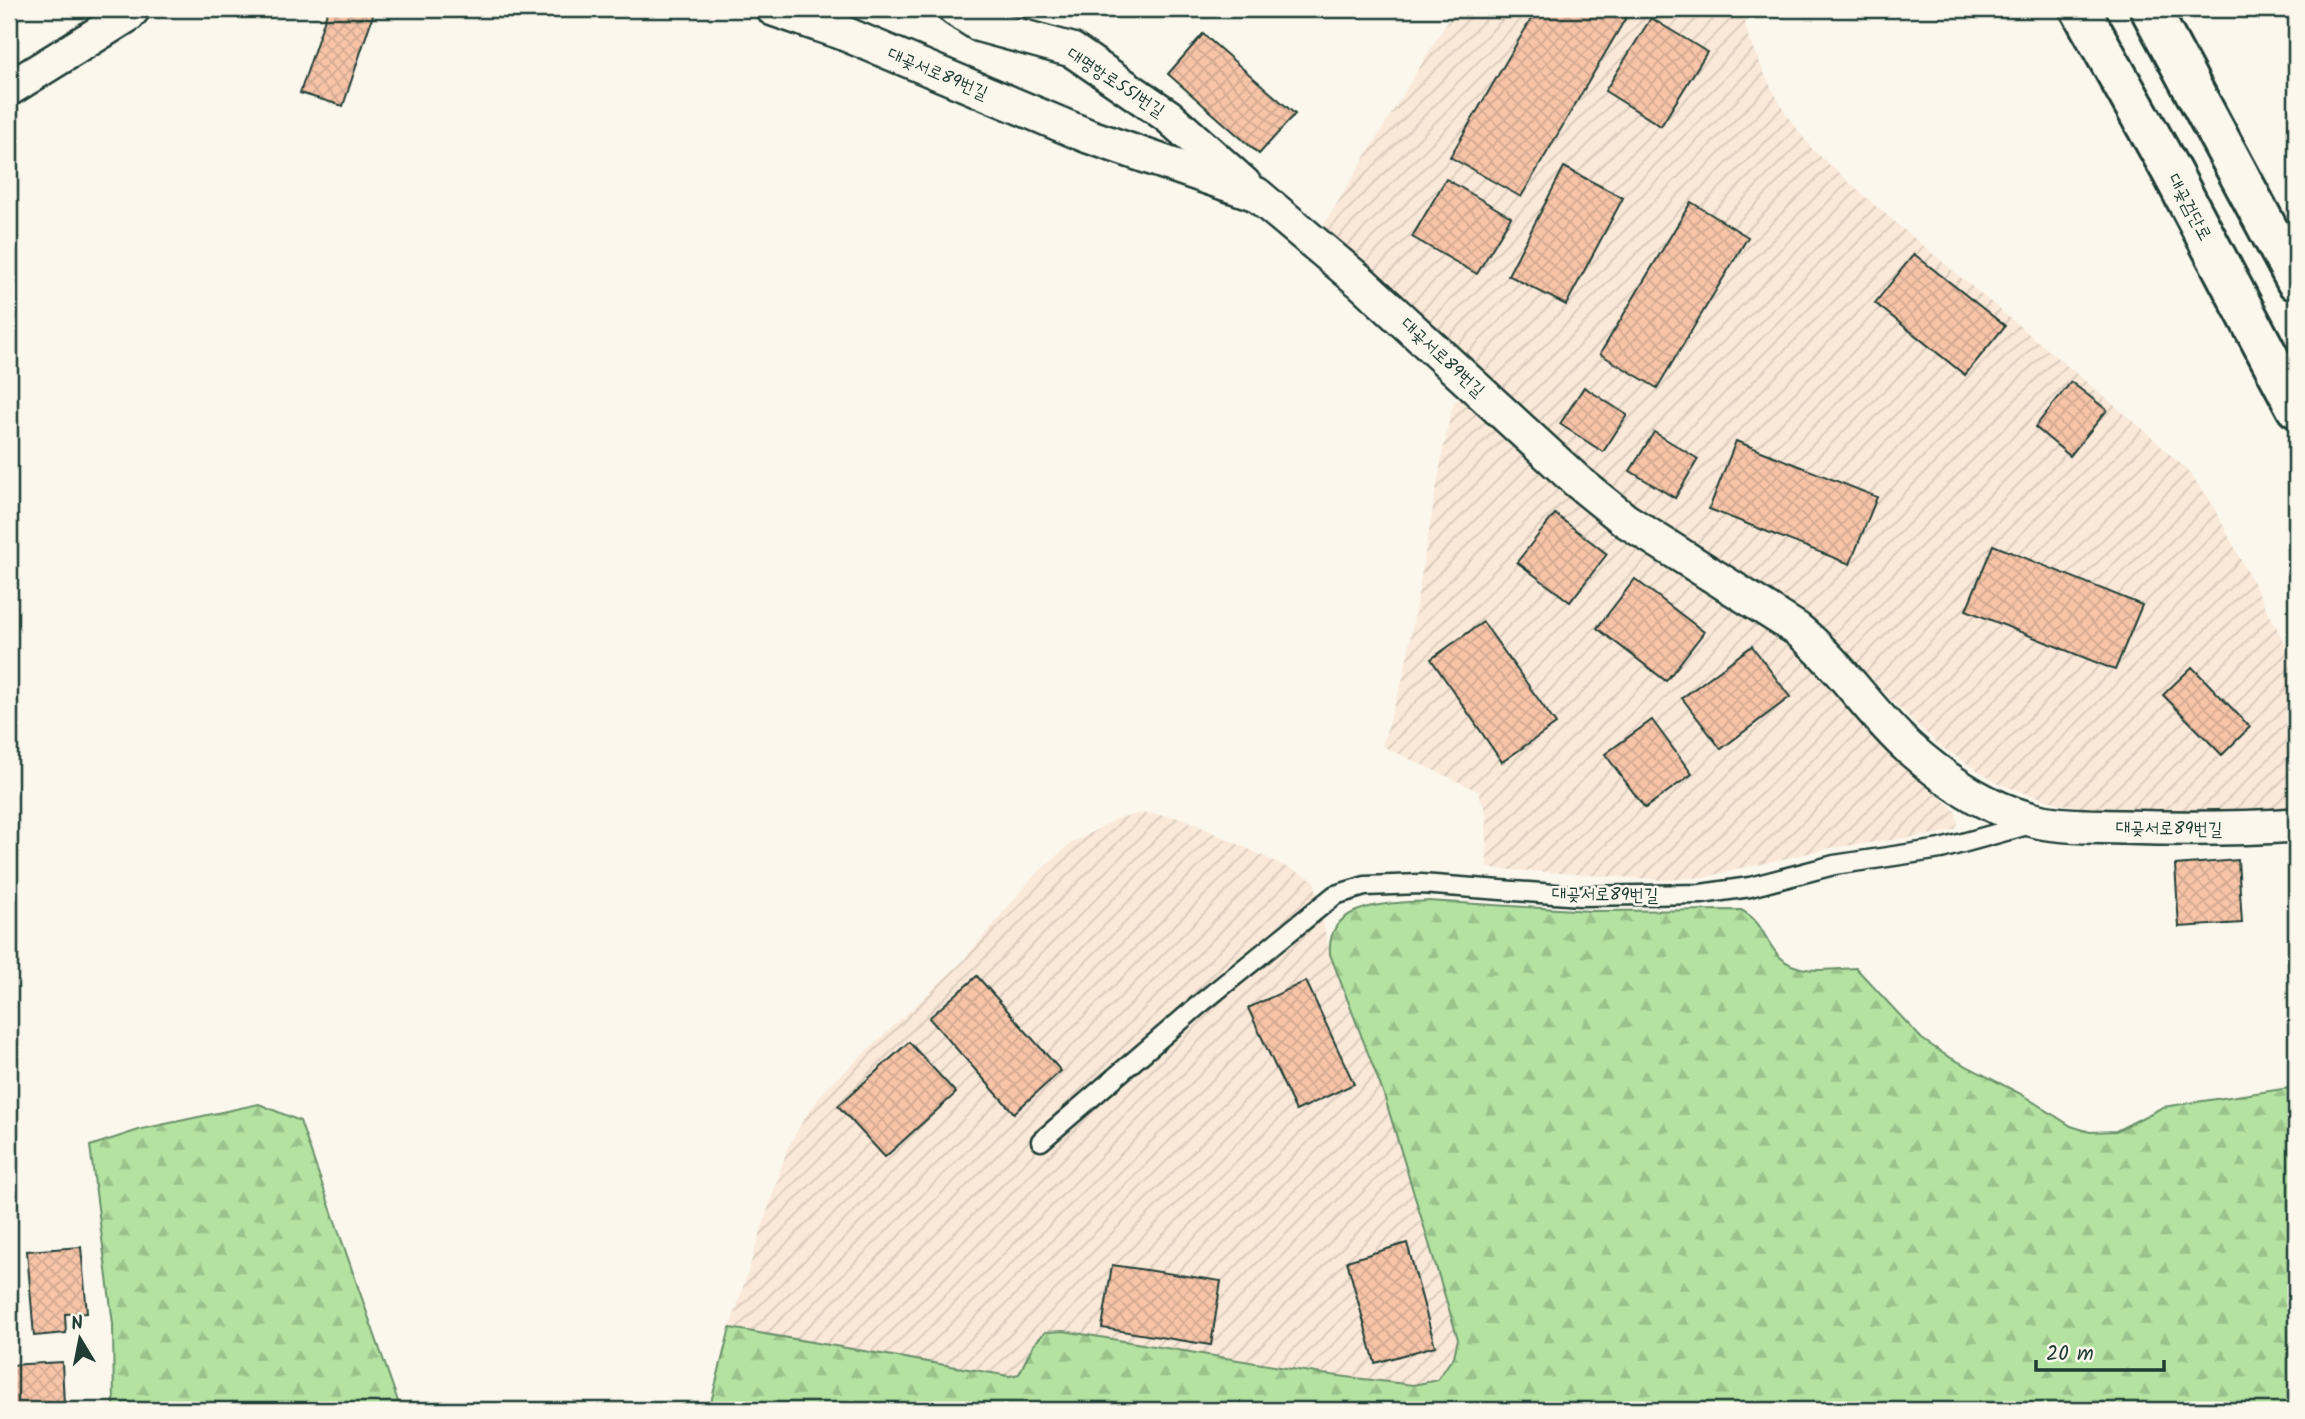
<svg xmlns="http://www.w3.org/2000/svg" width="2305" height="1419" font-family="Kalam,'Poor Story',sans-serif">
  <defs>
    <pattern id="industrial-furrows" width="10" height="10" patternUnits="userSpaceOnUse" patternTransform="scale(1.75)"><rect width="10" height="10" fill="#fae8d8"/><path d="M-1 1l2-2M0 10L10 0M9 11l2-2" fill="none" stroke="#d6c8ba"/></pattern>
    <pattern id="forest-firs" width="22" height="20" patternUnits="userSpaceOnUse" patternTransform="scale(1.75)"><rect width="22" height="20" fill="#b3e2a1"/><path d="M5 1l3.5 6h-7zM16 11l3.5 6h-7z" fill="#9ac38b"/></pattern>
    <pattern id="building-cross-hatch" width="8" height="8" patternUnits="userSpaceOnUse" patternTransform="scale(1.75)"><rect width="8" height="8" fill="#f7c4a8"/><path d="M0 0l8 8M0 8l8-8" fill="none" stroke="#d3a991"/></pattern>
  </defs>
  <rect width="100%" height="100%" fill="#fbf7ec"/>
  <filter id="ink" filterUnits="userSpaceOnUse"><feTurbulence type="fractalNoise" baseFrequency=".0143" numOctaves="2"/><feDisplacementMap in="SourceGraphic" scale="14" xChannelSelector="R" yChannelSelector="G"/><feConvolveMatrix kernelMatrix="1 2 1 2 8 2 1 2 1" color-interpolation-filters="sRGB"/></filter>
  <g filter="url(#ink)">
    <!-- industrial -->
    <g fill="url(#industrial-furrows)">
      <path d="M1455,9H1742L1749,40L1768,81L1785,113L1813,150L1878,208L2145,431L2188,471L2209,499L2296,665V808L2209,816L2110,811L2060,804L1999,784L1940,746L1892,701L1837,640L1811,618L1675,537L1595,476L1321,230Z"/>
      <path d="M1461,398L1473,403L1790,640L1888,748L1956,812L1958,823L1955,829L1937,834L1830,848L1705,877L1664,880L1487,868L1486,813L1478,791L1382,746L1404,675L1445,439L1454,402Z"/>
      <path d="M1144,813L1182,818L1314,880L1330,954L1384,1095L1458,1339L1454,1356L1437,1380L1413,1385L1322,1374L1064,1331L1033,1345L1019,1374L1009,1376L730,1328L788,1147L806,1116L826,1089L962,962L1033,877L1069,845L1118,818Z"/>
    </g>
    <!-- forest -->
    <g fill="url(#forest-firs)" stroke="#69906a" stroke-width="2">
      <path d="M1428,901L1591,911L1741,910C1765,923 1763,940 1780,957C1798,976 1833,969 1856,968L1922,1039L1947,1056L2021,1094L2071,1126L2090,1132L2116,1131L2163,1107L2296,1087V1410H709L730,1328L1009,1376L1019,1374L1033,1345L1045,1332L1064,1331L1322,1374L1413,1385L1437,1380L1454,1356L1458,1339L1384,1095L1330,954C1326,901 1389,904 1428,901Z"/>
      <path d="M259,1104L300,1121L401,1410H114L113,1324L90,1146L142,1129Z"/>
    </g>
    <!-- building -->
    <g fill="url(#building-cross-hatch)" stroke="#1f3d34" stroke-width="2">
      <path d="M328,9H375L343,106L300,93Z"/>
      <path d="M1537,9H1631L1521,197L1450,157Z"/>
      <path d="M1651,18L1707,52L1661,126L1605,91Z"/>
      <path d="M1203,34L1295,114L1259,154L1168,74Z"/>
      <path d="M1564,167L1623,198L1566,305L1508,275Z"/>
      <path d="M1446,179L1511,217L1477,274L1412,237Z"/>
      <path d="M1691,202L1748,237L1657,388L1600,354Z"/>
      <path d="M1914,254L2005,326L1965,375L1875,303Z"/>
      <path d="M2071,382L2107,410L2070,456L2035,427Z"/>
      <path d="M1584,387L1627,415L1603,452L1560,424Z"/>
      <path d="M1654,432L1698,459L1675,498L1630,471Z"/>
      <path d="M1736,441L1877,497L1850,564L1709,509Z"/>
      <path d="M1555,514L1607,554L1570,602L1517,562Z"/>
      <path d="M1993,545L2142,605L2115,670L1966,610Z"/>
      <path d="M1635,579L1704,632L1666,681L1597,628Z"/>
      <path d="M1483,622L1556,724L1502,762L1431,659Z"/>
      <path d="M1752,646L1790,697L1721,749L1682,698Z"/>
      <path d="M2192,667L2250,727L2222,755L2163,695Z"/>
      <path d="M1652,720L1692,774L1645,808L1605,754Z"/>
      <path d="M2238,860L2242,923L2179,927L2175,865Z"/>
      <path d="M977,976L1061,1071L1014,1113L929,1018Z"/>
      <path d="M1306,981L1354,1084L1296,1111L1248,1008Z"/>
      <path d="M909,1042L956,1093L885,1157L838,1106Z"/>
      <path d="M1407,1243L1435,1346L1375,1363L1347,1261Z"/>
      <path d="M81,1247L87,1313L65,1314L66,1333L34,1336L27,1251Z"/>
      <path d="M1112,1265L1221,1281L1211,1345L1102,1328Z"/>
      <path d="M62,1362L64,1405L44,1406V1410H9V1365Z"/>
    </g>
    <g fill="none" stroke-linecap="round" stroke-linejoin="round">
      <defs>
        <path id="lane" d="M1041,1141L1200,1004L1335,895L1365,886L1421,884L1581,896L1701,894L1750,887L1834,865L1941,849L2031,824"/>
        <g id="street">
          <path d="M773,9L843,33L1088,136L1256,194L1362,283L1577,481L1625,520L1797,629C1840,664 1868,711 1909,748C1946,781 1993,812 2042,822C2068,827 2096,826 2122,827C2180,829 2237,829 2296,825"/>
          <path d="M955,9L980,25L1072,50L1168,116L1244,184"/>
          <path d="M9,89L128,15L133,9"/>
        </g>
        <g id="secondary">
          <path d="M2080,9L2171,171L2296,408"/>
          <path d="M2150,9L2296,281"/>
        </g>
      </defs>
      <!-- lane casing -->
      <use href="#lane" stroke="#1f3d34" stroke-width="23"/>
      <!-- street casing -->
      <use href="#street" stroke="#1f3d34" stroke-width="38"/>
      <!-- secondary casing -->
      <use href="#secondary" stroke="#1f3d34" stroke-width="44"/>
      <!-- lane -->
      <use href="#lane" stroke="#fbf7ec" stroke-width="18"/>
      <!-- street -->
      <use href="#street" stroke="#fbf7ec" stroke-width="33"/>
      <!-- secondary -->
      <use href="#secondary" stroke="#fbf7ec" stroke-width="38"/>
    </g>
  </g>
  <g text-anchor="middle" stroke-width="5" stroke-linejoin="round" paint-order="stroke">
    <!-- street labels -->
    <g font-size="18" fill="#1f3d34" stroke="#fbf7ec">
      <text transform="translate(938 73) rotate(23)" y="6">대곶서로89번길</text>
      <text transform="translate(1116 82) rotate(33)" y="6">대명항로551번길</text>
      <text transform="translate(2190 207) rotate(62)" y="6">대곶검단로</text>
      <text transform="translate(1443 357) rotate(43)" y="6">대곶서로89번길</text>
      <text transform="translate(2169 828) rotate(1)" y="6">대곶서로89번길</text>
      <text transform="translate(1605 894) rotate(1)" y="6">대곶서로89번길</text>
    </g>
  </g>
  <!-- margin -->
  <rect width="2305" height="1419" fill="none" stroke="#fbf7ec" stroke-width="35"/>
  <rect x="18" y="18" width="2270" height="1384" fill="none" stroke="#1f3d34" stroke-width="2.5" filter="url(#ink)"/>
  <!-- north arrow -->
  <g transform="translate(80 1339) rotate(350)" stroke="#fbf7ec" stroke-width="5" paint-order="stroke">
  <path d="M0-5L12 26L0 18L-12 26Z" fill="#1f3d34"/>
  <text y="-10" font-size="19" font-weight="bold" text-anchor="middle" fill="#1f3d34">N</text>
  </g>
  <!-- scale -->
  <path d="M2036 1360v10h128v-10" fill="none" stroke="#1f3d34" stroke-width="3.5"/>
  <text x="2046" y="1360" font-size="21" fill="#1f3d34" stroke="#fbf7ec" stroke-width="5" paint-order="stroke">20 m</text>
</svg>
